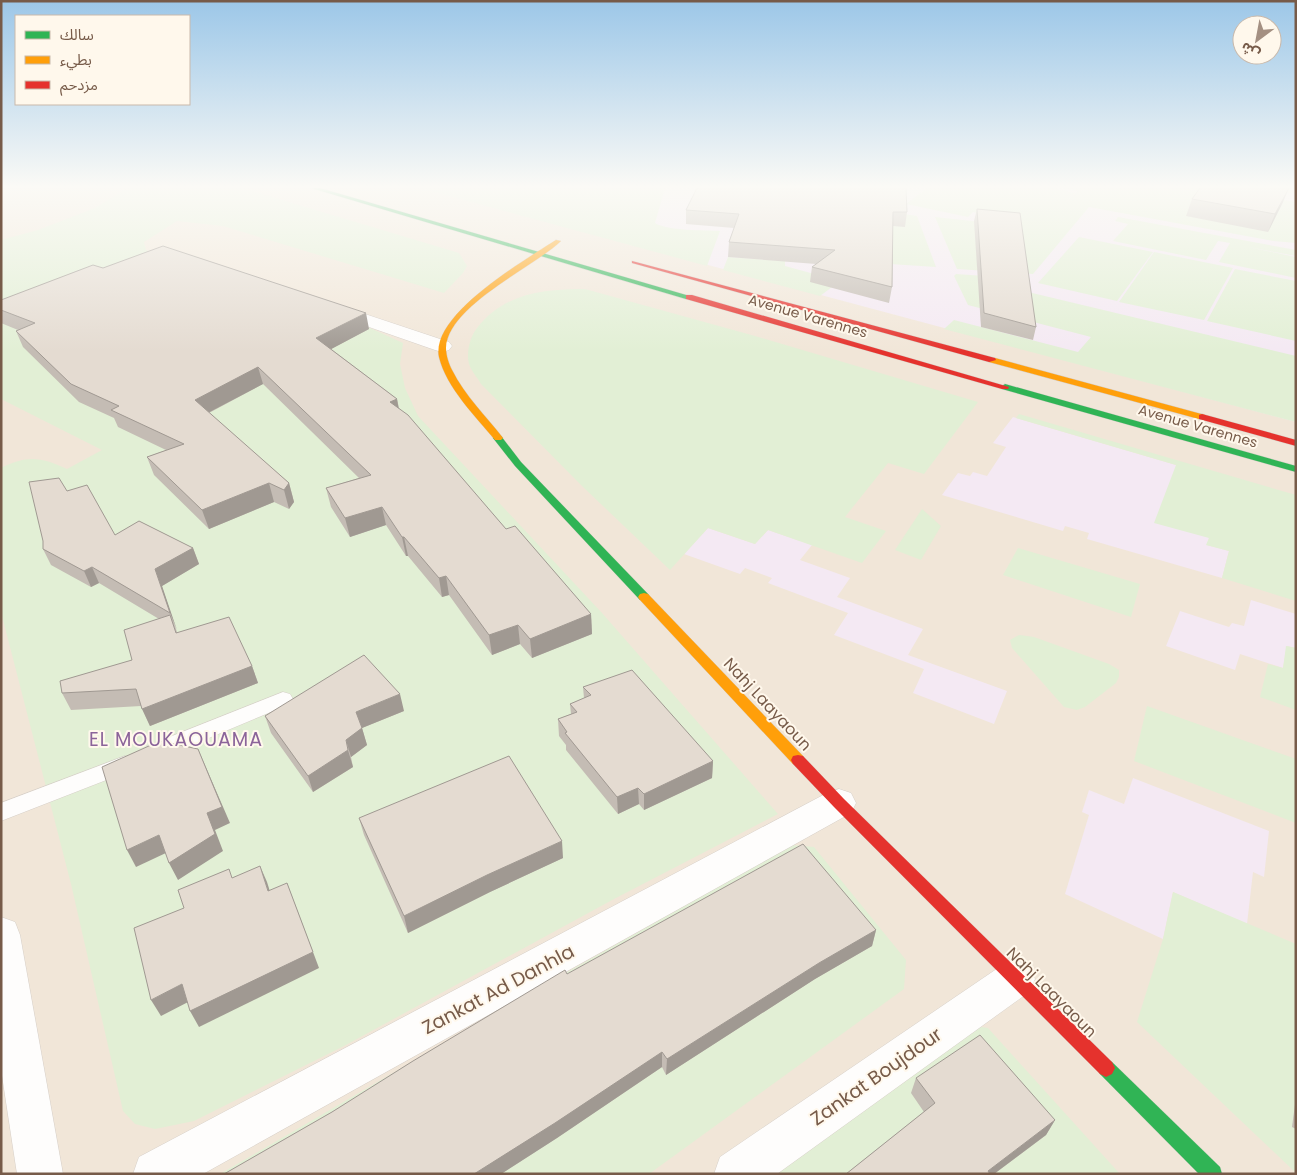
<svg xmlns="http://www.w3.org/2000/svg" width="1297" height="1175" font-family="Poppins,'Noto Sans Arabic',sans-serif">
  <rect width="100%" height="100%" fill="#f7f3eb"/>
  <!-- residential -->
  <rect fill="#f1e6d8" x="1" y="188" width="1295" height="986"/>
  <!-- education -->
  <g fill="#f4e9f3">
    <path d="M420,188H1262L1296,194V422Z"/>
    <path d="M1013,417L1176,465L1209,538L1207,545L1229,551L1222,578L1087,539L1089,533L1065,526L1063,531L942,495L958,473L970,476L973,472L987,476L1006,447L993,443Z"/>
    <path d="M708,528L755,544L768,530L812,545L800,560L850,578L837,597L923,629L908,655L1007,691L994,724L913,693L924,669L834,635L848,613L768,583L772,578L745,568L740,574L684,554Z"/>
    <path d="M1251,600L1296,614V648L1287,646L1283,668L1240,654L1235,670L1166,646L1180,611L1229,627L1232,623L1244,626Z"/>
    <path d="M1133,778L1269,831L1264,877L1253,872L1247,924L1173,892L1163,939L1065,894L1089,815L1082,812L1089,790L1124,804Z"/>
  </g>
  <!-- green -->
  <g fill="#e2efd5">
    <path d="M128,188H242L459,253L467,266L463,273L444,293L223,226L177,221L144,242L146,250L171,260L370,328L403,343L400,364L405,388L418,416L602,613L778,814L614,899L344,1046L194,1121L155,1129L135,1124L123,1111L71,884L1,612V468C27,455 41,457 67,469L102,450L1,399V240L38,230L95,208Z"/>
    <path d="M420,188H665L655,223C667,231 705,230 720,231L707,266Z"/>
    <path d="M927,188H1053L1075,193L1064,204L1078,191L1063,188H1219L1296,202V243L1273,241L1089,207L1033,274L957,269L935,217L1000,224L1006,219L973,212L968,217L906,204Z"/>
    <path d="M904,214L917,216L936,267L890,264L891,226Z"/>
    <path d="M1118,217L1296,250V256L1248,247L1296,257V278L1219,262L1230,243L1218,241L1206,260L1113,241L1128,224L1115,221Z"/>
    <path d="M1079,237L1153,252L1117,301L1038,283Z"/>
    <path d="M1154,252L1233,268L1204,320L1119,302Z"/>
    <path d="M728,257L785,261V266L840,281L820,296L723,270Z"/>
    <path d="M1235,269L1296,281V341L1207,321Z"/>
    <path d="M956,274L1029,279L1028,292L1296,356V422L944,329L954,320L1078,352L1091,337L968,305L954,276Z"/>
    <path d="M585,289L755,336L978,402L924,474L888,463L845,517L886,531L862,563L768,530L755,544L708,528L670,570L581,485L481,384C478,378 471,371 469,364C466,352 470,337 477,328C504,293 544,289 585,289Z"/>
    <path d="M1019,414L1296,495V601L1222,578L1229,551L1206,545L1209,538L1154,523L1176,465L1016,418Z"/>
    <path d="M922,509L941,526L921,560L895,550Z"/>
    <path d="M1018,548L1140,584L1131,617L1003,575Z"/>
    <path d="M1019,635L1034,637L1109,664L1119,670V677L1116,683L1085,707L1077,710L1064,707L1012,648L1010,640Z"/>
    <path d="M1286,646L1296,648V710L1260,697L1268,664L1283,668Z"/>
    <path d="M1147,706L1296,759V823L1134,761Z"/>
    <path d="M792,845L814,847L906,960L904,989L649,1174H220L518,1000Z"/>
    <path d="M1173,892L1296,944V1173L1137,1022L1163,939Z"/>
    <path d="M975,1026L988,1028L1120,1174H776Z"/>
  </g>
  <g fill="none" stroke-linecap="round" stroke-linejoin="round">
    <defs>
      <g id="lane">
        <path d="M283,692L290,694L293,699L290,704L161,758L154,760L147,758L144,752L147,746Z"/>
        <path d="M125,756L132,758L136,764L132,770L1,821V803Z"/>
      </g>
      <g id="street">
        <path d="M332,303L449,342L452,346L449,350L442,352L435,350L326,312L323,308L326,304Z"/>
        <path d="M839,789L851,793L856,803L851,813L203,1174H133L139,1157L827,793Z"/>
        <path d="M1,917L15,922L20,935L63,1174H17L1,1069Z"/>
        <path d="M1015,960L1029,966L1035,979L1029,992L777,1174H714L720,1157L1001,966Z"/>
      </g>
      <g id="fast">
        <path d="M311,188H320L693,297L686,299Z"/>
        <path d="M1005,384L1296,466V472L1002,389L1001,387Z"/>
        <path d="M498,435L501,436L521,462L648,594L650,597L648,600H640L515,466L493,438Z"/>
        <path d="M1106,1059L1112,1062L1220,1167L1222,1174H1199L1100,1074L1097,1068L1100,1062Z"/>
      </g>
      <g id="slow">
        <path d="M556,240L561,241C534,267 447,306 446,348C446,356 449,364 452,370C465,396 486,416 503,438L501,440H495C476,417 446,387 439,357C430,315 525,260 556,240Z"/>
        <path d="M989,358H995L1205,415L1206,417L1205,419H1199L989,362Z"/>
        <path d="M644,593L648,594L803,756L805,760L803,764L798,765L793,764L640,600L638,597L640,594Z"/>
      </g>
      <g id="jam">
        <path d="M632,261L995,358L996,360L989,362L632,263Z"/>
        <path d="M686,295H692L1009,387L1008,389H1002L686,299Z"/>
        <path d="M1202,414L1296,440V446L1199,419V415Z"/>
        <path d="M798,755L803,756L844,799L1112,1062L1115,1068L1112,1074L1106,1077L1100,1074L834,807L793,764L791,760L793,756Z"/>
      </g>
    </defs>
    <!-- lane casing -->
    <use href="#lane" stroke="#d6cfc8" stroke-width="1"/>
    <!-- street casing -->
    <use href="#street" stroke="#d6cfc8" stroke-width="1"/>
    <!-- fast casing -->
    <use href="#fast" stroke="#d7cfc7" stroke-width="1"/>
    <!-- slow casing -->
    <use href="#slow" stroke="#d7cfc7" stroke-width="1"/>
    <!-- jam casing -->
    <use href="#jam" stroke="#d7cfc7" stroke-width="1"/>
    <!-- lane -->
    <use href="#lane" fill="#fefdfc" fill-rule="evenodd"/>
    <!-- street -->
    <use href="#street" fill="#fefdfc" fill-rule="evenodd"/>
    <!-- fast -->
    <use href="#fast" fill="#30b455" fill-rule="evenodd"/>
    <!-- slow -->
    <use href="#slow" fill="#ff9f0a" fill-rule="evenodd"/>
    <!-- jam -->
    <use href="#jam" fill="#e5322d" fill-rule="evenodd"/>
  </g>
  <!-- wall -->
  <g fill="#c4bcb4">
    <path d="M697,188L907,212L905,227L893,226L892,287L889,303L810,282L812,267L816,264L728,257L729,242L734,228L686,224V210Z"/>
    <path d="M1192,199L1283,202L1268,232L1186,216Z"/>
    <path d="M977,209L1036,327L1033,340L981,327L974,221Z"/>
    <path d="M103,268L369,329L331,349L397,399L399,408L506,529L591,614L592,634L532,658L520,644L492,655L449,595L442,597L408,556H406L386,525L350,537L331,507L326,488L359,478L263,384L209,413L289,483L294,502L289,509L274,502L209,529L154,475L147,457L166,450L118,427L114,418L79,402L23,347L16,331L18,330L1,323V300Z"/>
    <path d="M67,491L115,535L193,548L199,564L162,586L177,632L252,666L258,683L150,726L141,706L71,710L62,693L132,660L159,619L99,583L91,587L51,565L43,549V541Z"/>
    <path d="M583,687L713,761L712,778L644,810L639,804L618,814L566,750V745L559,736L558,719L571,714L570,704L584,698Z"/>
    <path d="M404,711L362,728L367,745L351,757L353,767L313,792L271,733L265,716Z"/>
    <path d="M359,818L563,858L490,892L408,933L364,835Z"/>
    <path d="M876,930L872,946L815,979L666,1075L662,1067L557,1138L501,1174H224L332,1112L567,974Z"/>
    <path d="M916,1078L1055,1120L1046,1135L994,1174H846L924,1112L911,1093Z"/>
    <path d="M1296,1097V1129L1292,1127Z"/>
  </g>
  <!-- shaded-wall -->
  <g fill="#a09992">
    <path d="M1289,188L1283,202L1268,232L1275,214Z"/>
    <path d="M366,313L369,329L320,355L316,338Z"/>
    <path d="M258,367L263,384L200,417L195,400Z"/>
    <path d="M397,399L400,417L390,402Z"/>
    <path d="M269,483L274,502L209,529L202,510Z"/>
    <path d="M289,483L294,502L289,509L284,490Z"/>
    <path d="M382,507L386,525L350,537L345,518Z"/>
    <path d="M402,537H404L408,556H406Z"/>
    <path d="M193,548L199,564L162,586L177,630L170,613L155,569Z"/>
    <path d="M92,567L99,583L91,587L84,571Z"/>
    <path d="M446,576L449,595L442,597L439,578Z"/>
    <path d="M591,614L592,634L532,658L530,639Z"/>
    <path d="M518,625L520,644L492,655L489,635Z"/>
    <path d="M252,666L258,683L150,726L142,709Z"/>
    <path d="M400,694L404,711L362,728L367,745L351,757L346,740L356,712Z"/>
    <path d="M198,749L230,823L215,830L223,851L178,880L169,863Z"/>
    <path d="M348,750L353,767L313,792L308,776Z"/>
    <path d="M713,761L712,778L644,810V794Z"/>
    <path d="M638,788L639,804L618,814L617,797Z"/>
    <path d="M159,835L168,852L136,867L127,850Z"/>
    <path d="M562,841L563,858L490,892L408,933L404,916L487,875Z"/>
    <path d="M260,866L267,882L275,908L268,891Z"/>
    <path d="M287,883L319,968L199,1027L190,1011Z"/>
    <path d="M876,930L872,946L815,979L666,1075L667,1059L819,963Z"/>
    <path d="M182,984L192,1000L161,1016L151,1000Z"/>
    <path d="M662,1052V1067L557,1138L501,1174H474Z"/>
    <path d="M1055,1120L1046,1135L994,1174H986L988,1171Z"/>
  </g>
  <!-- building -->
  <g fill="#e4dbd1" stroke="#a09992">
    <path d="M697,188H906L907,212H893L892,287L812,267L835,250L729,242L739,214L686,210Z"/>
    <path d="M1200,188H1289L1275,214L1192,199Z"/>
    <path d="M977,209L1020,213L1036,327L984,313Z"/>
    <path d="M163,246L366,313L316,338L397,399L390,402L408,415L506,529L515,526L591,614L530,639L518,625L489,635L446,576L439,578L404,537H402L382,507L345,518L326,488L371,475L258,367L195,400L289,483L284,490L269,483L202,510L147,457L184,444L111,410L119,406L71,384L16,331L35,323L1,310V300L93,265L103,268Z"/>
    <path d="M59,478L67,491L87,485L115,535L139,521L193,548L155,569L170,613L92,567L84,571L43,549V541L29,482Z"/>
    <path d="M170,615L176,633L229,617L252,666L142,709L136,689L62,693L60,681L132,660L124,630Z"/>
    <path d="M364,655L400,694L356,712L362,728L346,740L348,750L308,776L265,716Z"/>
    <path d="M632,670L713,761L644,794L638,788L617,797L565,733L567,732L558,719L577,712L570,704L591,695L583,687Z"/>
    <path d="M160,741L198,749L222,807L207,813L215,834L169,863L159,835L127,850L102,767Z"/>
    <path d="M509,756L562,841L487,875L404,916L359,818Z"/>
    <path d="M803,844L876,930L819,963L667,1059L662,1052L555,1123L474,1174H224L332,1112L413,1061L565,970L567,974Z"/>
    <path d="M260,866L268,891L287,883L313,952L190,1011L182,984L151,1000L134,928L184,908L178,890L229,869L232,878Z"/>
    <path d="M980,1035L1055,1120L988,1171L990,1174H846L935,1103L916,1078Z"/>
  </g>
  <!-- sky -->
  <linearGradient id="sky" x2="0" y2="1"><stop stop-color="#9cc7e8"/><stop offset="0.53" stop-color="#fbfaf6"/><stop offset="1" stop-color="#fbfaf6" stop-opacity="0"/></linearGradient>
  <rect width="1297" height="352" fill="url(#sky)"/>
  <g text-anchor="middle" stroke-width="4" stroke-linejoin="round" paint-order="stroke">
    <!-- far-street labels -->
    <g font-size="14" fill="#775b49" stroke="#fff8ec">
      <text transform="translate(808 316) rotate(16)" y="5">Avenue Varennes</text>
      <text transform="translate(1198 426) rotate(16)" y="5">Avenue Varennes</text>
    </g>
    <!-- street labels -->
    <g font-size="16" fill="#775b49" stroke="#fff8ec">
      <text transform="translate(768 704) rotate(47)" y="6">Nahj Laayaoun</text>
      <text transform="translate(1052 992) rotate(45)" y="6">Nahj Laayaoun</text>
    </g>
    <!-- quarter labels -->
    <g font-size="19" letter-spacing="1" fill="#8b649a" stroke="#fff8ec">
      <text x="176" y="746">EL MOUKAOUAMA</text>
    </g>
    <!-- near-street labels -->
    <g font-size="19" fill="#775b49" stroke="#fff8ec">
      <text transform="translate(498 989) rotate(-28)" y="7">Zankat Ad Danhla</text>
      <text transform="translate(876 1076) rotate(-35)" y="7">Zankat Boujdour</text>
    </g>
  </g>
  <!-- border -->
  <rect width="1297" height="1175" fill="none" stroke="#775b49" stroke-width="5"/>
  <!-- legend -->
  <rect x="15" y="15" width="175" height="90" fill="#fff8ec" stroke="#c9b9ab"/>
  <rect x="25" y="31" width="25" height="8" fill="#30b455" stroke="#c9b9ab"/>
  <text x="60" y="40" font-size="15" fill="#775b49">سالك</text>
  <rect x="25" y="56" width="25" height="8" fill="#ff9f0a" stroke="#c9b9ab"/>
  <text x="60" y="65" font-size="15" fill="#775b49">بطيء</text>
  <rect x="25" y="81" width="25" height="8" fill="#e5322d" stroke="#c9b9ab"/>
  <text x="60" y="90" font-size="15" fill="#775b49">مزدحم</text>
  <!-- north arrow -->
  <g transform="translate(1257 40) rotate(212)"><circle r="24" fill="#fff8ec" stroke="#c9b9ab"/>
  <path d="M0-4L9 19L0 12L-9 19Z" fill="#a49082"/>
  <text y="-8" font-size="14" font-weight="bold" text-anchor="middle" fill="#775b49">ش</text>
  </g>
</svg>
